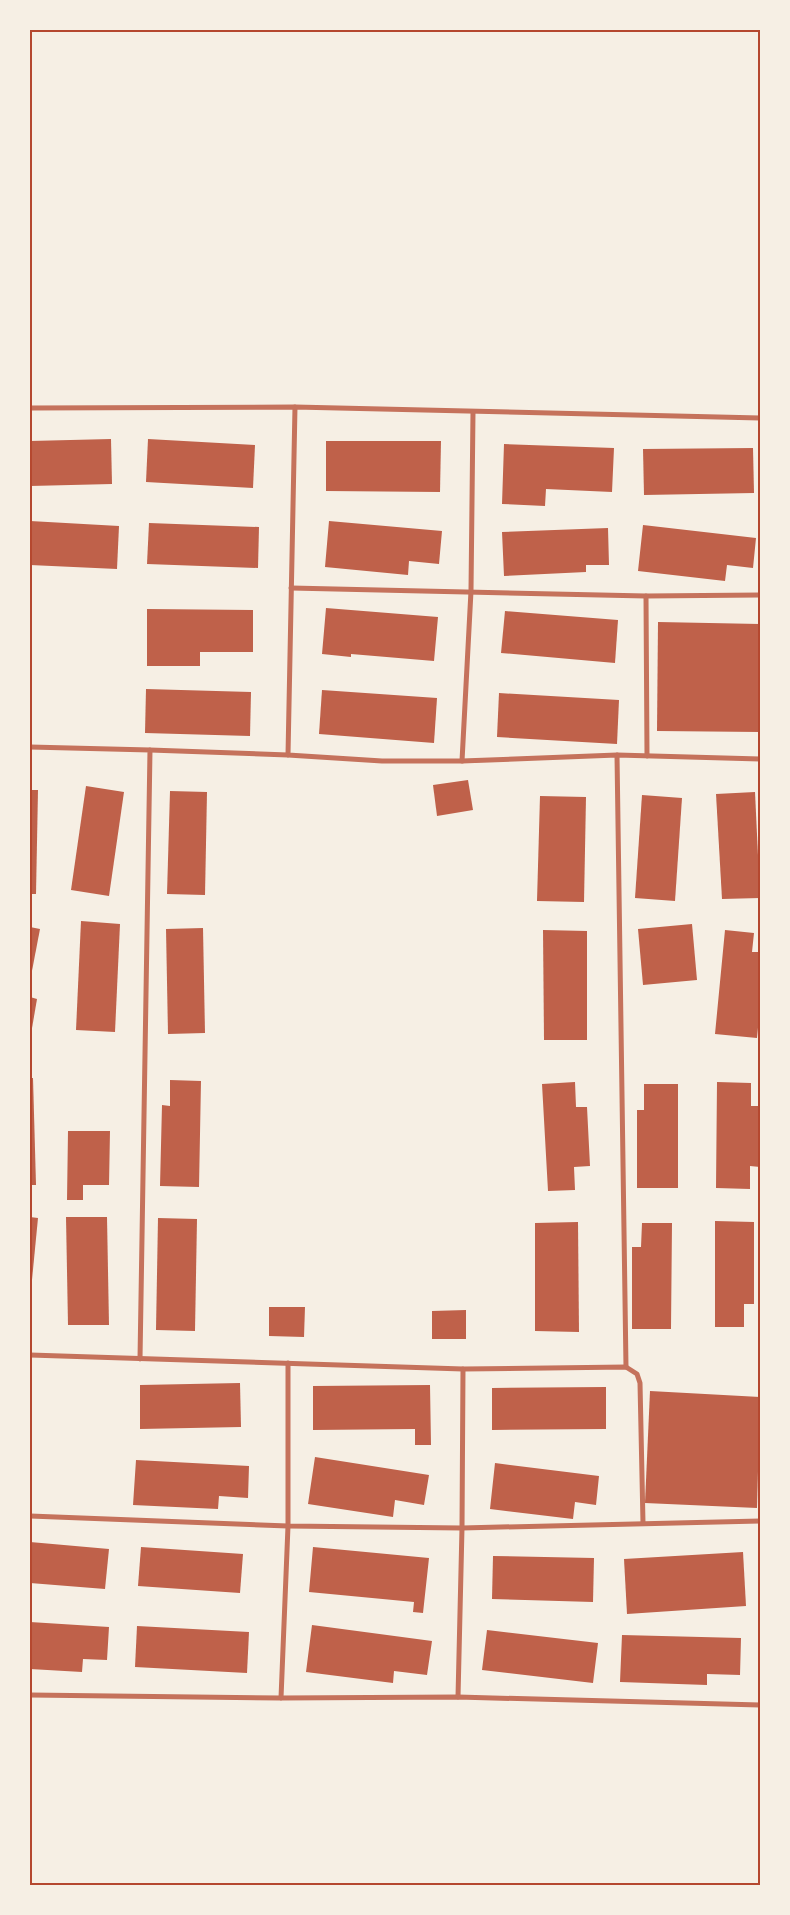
<svg xmlns="http://www.w3.org/2000/svg" width="790" height="1915" font-family="Literata,serif">
  <rect width="100%" height="100%" fill="#f6efe4"/>
  <!-- building -->
  <g fill="#bf614a">
    <path d="M111,439L112,484L30,486V441Z"/>
    <path d="M148,439L255,445L253,488L146,482Z"/>
    <path d="M326,441H441L440,492L326,491Z"/>
    <path d="M504,444L614,448L612,492L546,489L545,506L502,504Z"/>
    <path d="M753,448L754,493L644,495L643,449Z"/>
    <path d="M30,521L119,526L117,569L30,565Z"/>
    <path d="M329,521L442,531L439,564L409,561L408,575L325,567Z"/>
    <path d="M149,523L259,527L258,568L147,564Z"/>
    <path d="M643,525L756,538L753,568L727,565L725,581L638,571Z"/>
    <path d="M608,528L609,565H586V572L504,576L502,532Z"/>
    <path d="M326,608L438,617L434,661L351,654V657L322,654Z"/>
    <path d="M147,609L253,610V652H200V666H147Z"/>
    <path d="M505,611L618,620L615,663L501,653Z"/>
    <path d="M658,622L760,624V732L657,731Z"/>
    <path d="M146,689L251,692L250,736L145,733Z"/>
    <path d="M322,690L437,698L434,743L319,734Z"/>
    <path d="M499,693L619,700L617,744L497,737Z"/>
    <path d="M468,780L473,810L437,816L433,785Z"/>
    <path d="M86,786L124,792L109,896L71,890Z"/>
    <path d="M30,790H38L36,894H30Z"/>
    <path d="M170,791L207,792L205,895L167,894Z"/>
    <path d="M755,792L760,898L722,899L716,794Z"/>
    <path d="M642,795L682,798L675,901L635,898Z"/>
    <path d="M540,796L586,797L584,902L537,901Z"/>
    <path d="M81,921L120,924L115,1032L76,1030Z"/>
    <path d="M692,924L697,980L643,985L638,929Z"/>
    <path d="M30,927L40,929L31,976H30Z"/>
    <path d="M203,928L205,1033L168,1034L166,929Z"/>
    <path d="M543,930L587,931V1040H544Z"/>
    <path d="M725,930L754,933L752,952H760V1007L757,1038L715,1034Z"/>
    <path d="M30,997L37,999L31,1034H30Z"/>
    <path d="M30,1078H33L36,1185H30Z"/>
    <path d="M170,1080L201,1081L199,1187L160,1186L162,1105L170,1106Z"/>
    <path d="M575,1082L576,1107H587L590,1166L574,1167L575,1190L548,1191L542,1084Z"/>
    <path d="M717,1082L751,1083V1106H760V1167L750,1166V1189L716,1188Z"/>
    <path d="M644,1084H678V1188H637V1110H644Z"/>
    <path d="M68,1131H110L109,1185H83V1200H67Z"/>
    <path d="M30,1217L38,1218L31,1290H30Z"/>
    <path d="M66,1217H107L109,1325H68Z"/>
    <path d="M158,1218L197,1219L195,1331L156,1330Z"/>
    <path d="M715,1221L754,1222V1304H744V1327H715Z"/>
    <path d="M578,1222L579,1332L535,1331V1223Z"/>
    <path d="M642,1223H672L671,1329H632V1247H641Z"/>
    <path d="M269,1307H305L304,1337L269,1336Z"/>
    <path d="M466,1310V1339H432V1311Z"/>
    <path d="M240,1383L241,1427L140,1429V1385Z"/>
    <path d="M430,1385L431,1445H415V1429L313,1430V1386Z"/>
    <path d="M606,1387V1429L492,1430V1388Z"/>
    <path d="M650,1391L760,1397L757,1508L645,1503Z"/>
    <path d="M315,1457L429,1475L424,1505L395,1500L393,1517L308,1504Z"/>
    <path d="M136,1460L249,1466L248,1498L219,1496L218,1509L133,1505Z"/>
    <path d="M495,1463L599,1476L596,1505L575,1502L573,1519L490,1509Z"/>
    <path d="M30,1542L109,1549L105,1589L30,1583Z"/>
    <path d="M141,1547L243,1554L240,1593L138,1586Z"/>
    <path d="M313,1547L429,1558L423,1613L413,1612L414,1602L309,1592Z"/>
    <path d="M743,1552L746,1606L627,1614L624,1559Z"/>
    <path d="M493,1556L594,1558L593,1602L492,1599Z"/>
    <path d="M30,1622L109,1627L107,1660L83,1659L82,1672L30,1669Z"/>
    <path d="M312,1625L432,1641L427,1675L394,1671L393,1683L306,1672Z"/>
    <path d="M137,1626L249,1632L247,1673L135,1667Z"/>
    <path d="M487,1630L598,1643L593,1683L482,1670Z"/>
    <path d="M622,1635L741,1638L740,1675L707,1674V1685L620,1682Z"/>
  </g>
  <g fill="none" stroke-linecap="round" stroke-linejoin="round">
    <!-- minor -->
    <g stroke="#c5725c" stroke-width="5">
      <path d="M295,407L288,755L382,761H462L617,755L760,759"/>
      <path d="M30,408L295,407L760,418"/>
      <path d="M291,588L646,596L760,595"/>
      <path d="M646,596L647,756"/>
      <path d="M30,747L150,750L140,1359"/>
      <path d="M150,750L288,755"/>
      <path d="M617,755L626,1367"/>
      <path d="M462,761L471,591L473,412"/>
      <path d="M30,1355L463,1369L626,1367L637,1374L640,1383L643,1523"/>
      <path d="M30,1516L288,1526L462,1528L760,1521"/>
      <path d="M30,1695L281,1698L458,1697L760,1705"/>
      <path d="M458,1697L462,1528L463,1369"/>
      <path d="M281,1698L288,1526V1363"/>
    </g>
  </g>
  <!-- border -->
  <rect width="790" height="1915" fill="none" stroke="#f6efe4" stroke-width="62"/>
  <rect x="31" y="31" width="728" height="1853" fill="none" stroke="#b5482f" stroke-width="2"/>
</svg>
